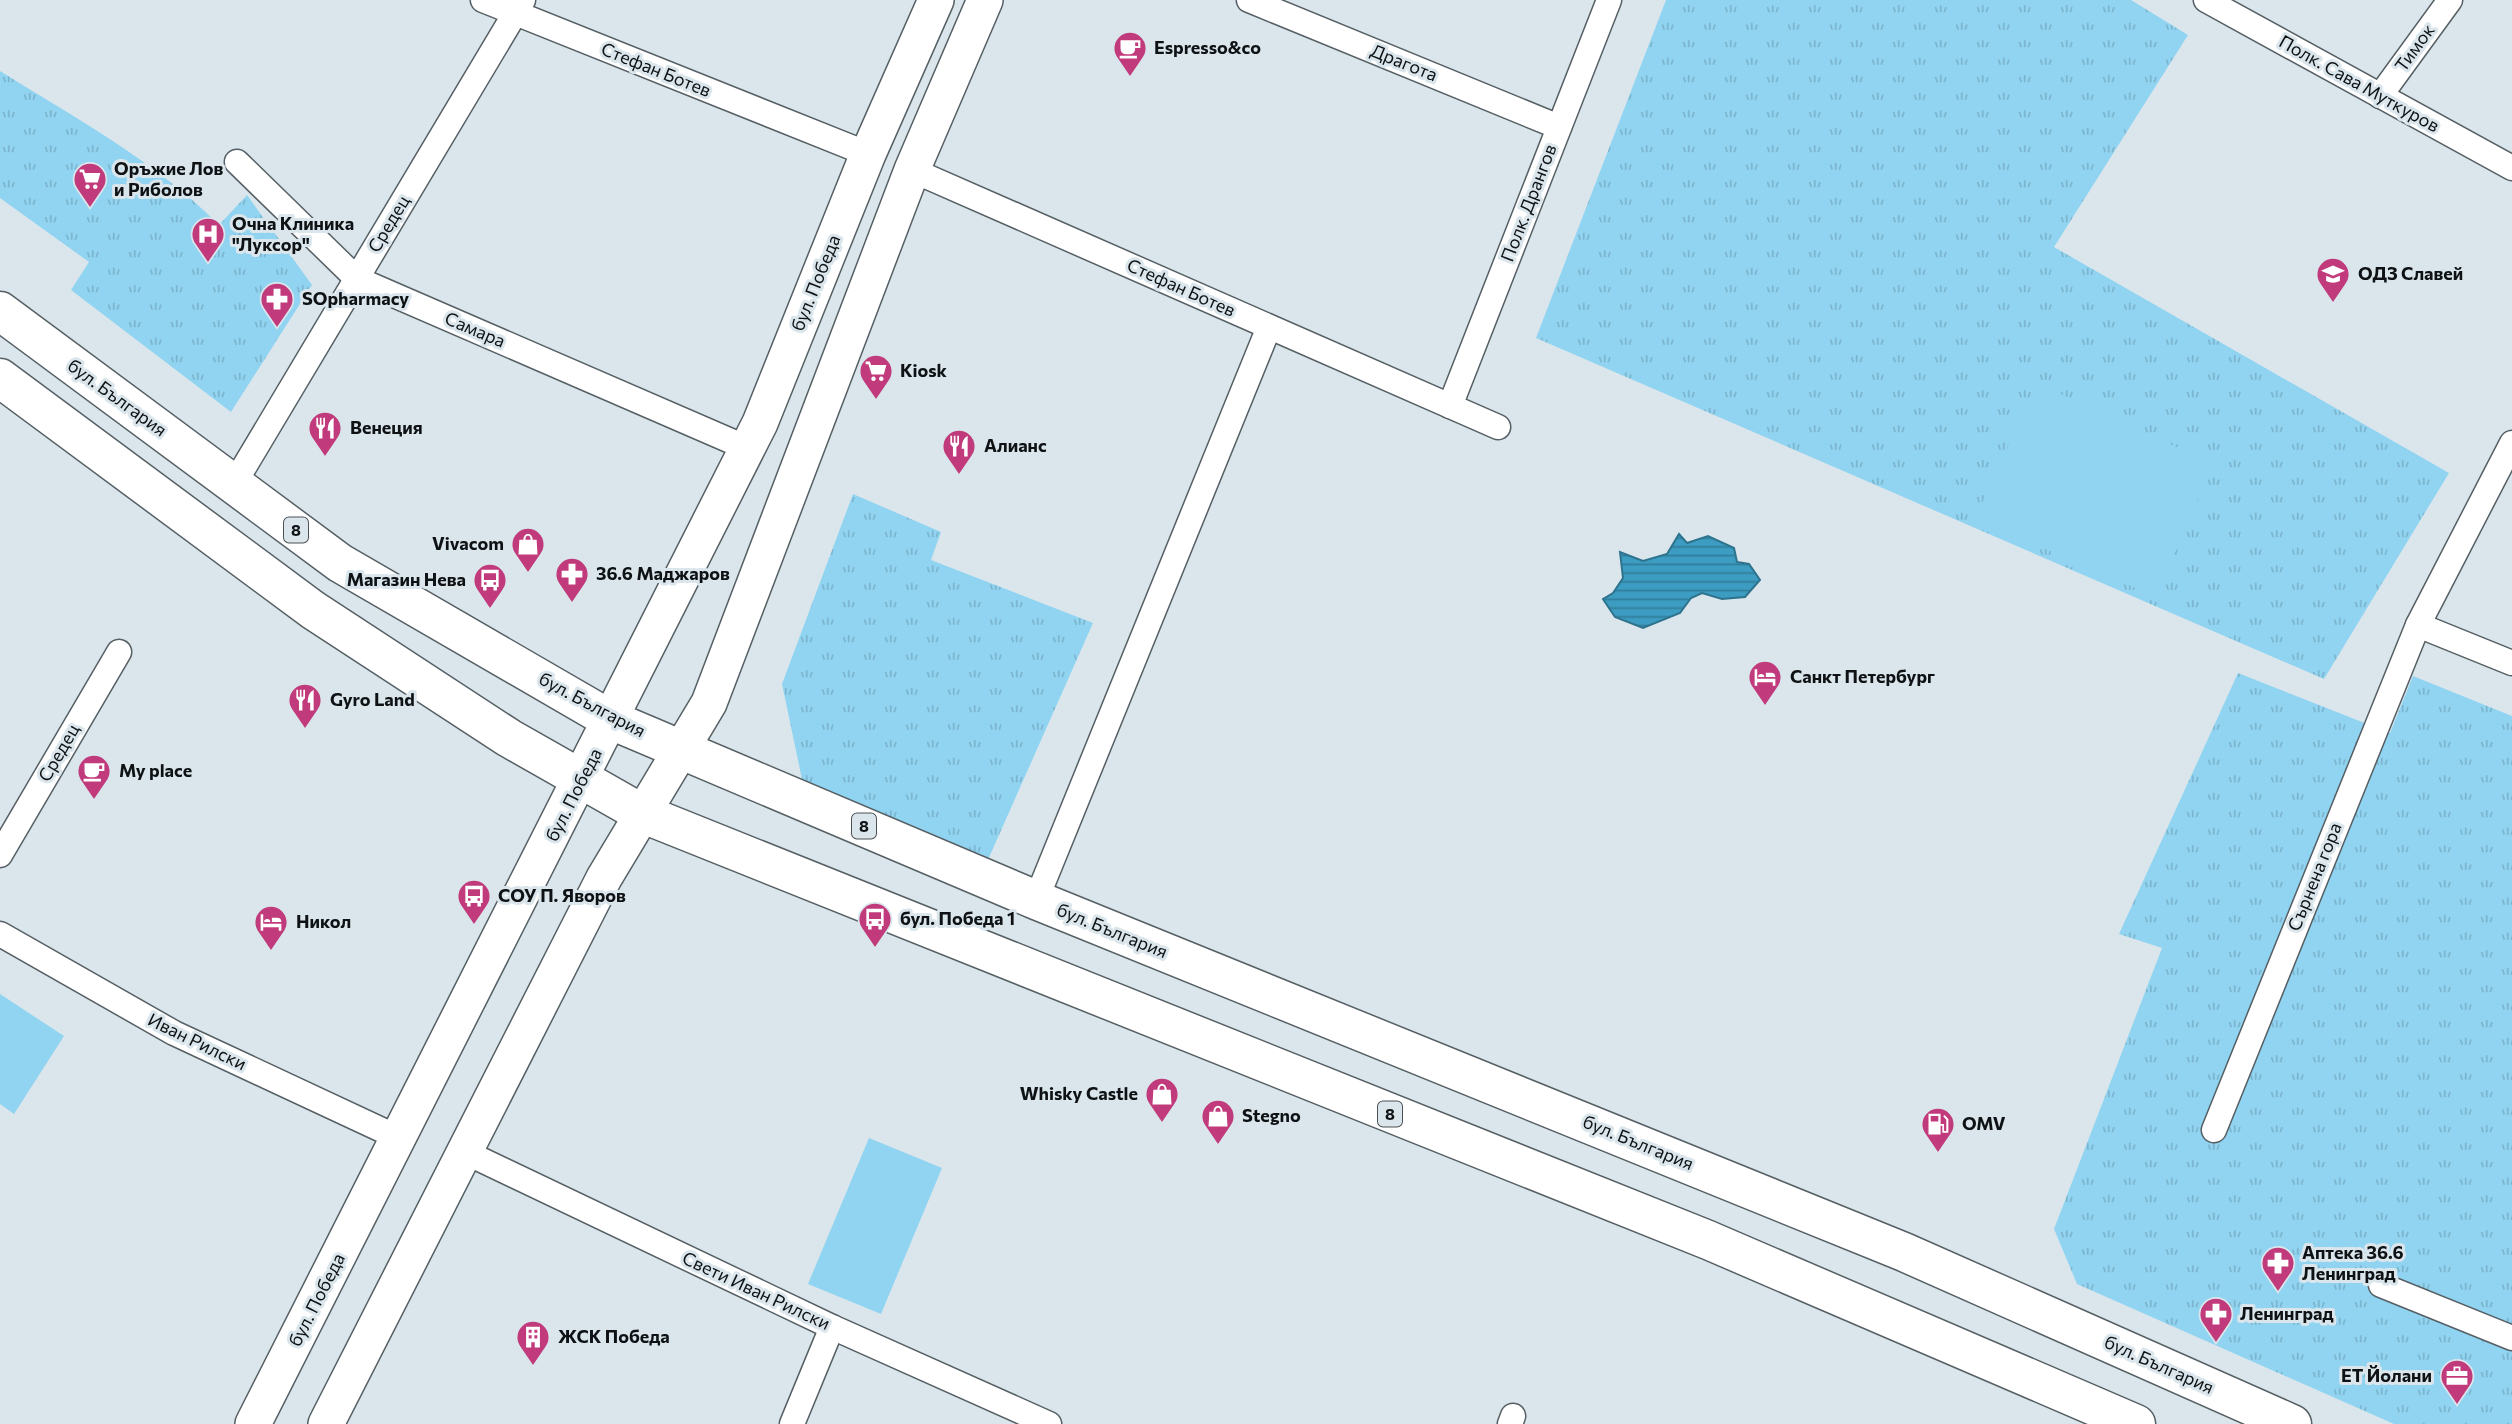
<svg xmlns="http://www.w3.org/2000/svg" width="2512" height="1424" font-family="Commissioner,sans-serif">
  <defs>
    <pattern id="grass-tufts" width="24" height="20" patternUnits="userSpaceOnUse" patternTransform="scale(1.75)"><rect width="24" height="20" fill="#91d4f1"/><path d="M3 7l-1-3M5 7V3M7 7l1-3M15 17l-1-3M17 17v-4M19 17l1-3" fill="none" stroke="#7cb5ce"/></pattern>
    <pattern id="water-rules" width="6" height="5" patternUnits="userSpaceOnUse" patternTransform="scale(1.75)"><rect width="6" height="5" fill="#3c9cc1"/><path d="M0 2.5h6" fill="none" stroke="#317e9c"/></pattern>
  </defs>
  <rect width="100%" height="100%" fill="#dae6ec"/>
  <!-- grass -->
  <g fill="url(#grass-tufts)">
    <path d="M1666,0H2131L2188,35L2054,247L2449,473L2324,679L1536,338Z"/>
    <path d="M0,71C75,118 157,162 219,225L247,195L312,285L231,412L71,290L89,262L0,198Z"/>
    <path d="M853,494L941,532L931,560L1093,623L987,862L803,784L782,684Z"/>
    <path d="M2238,673L2390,733L2413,676L2512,716V1424H2394L2077,1284L2054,1229L2162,948L2119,934Z"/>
  </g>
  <!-- pitch -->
  <g fill="#91d4f1">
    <path d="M2037,383L2213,464L2156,597L1975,518Z"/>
    <path d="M0,994L64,1036L14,1114L0,1104Z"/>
    <path d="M869,1138L942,1168L881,1314L808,1284Z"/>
  </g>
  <!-- water -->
  <path fill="url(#water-rules)" stroke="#2e738d" stroke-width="2" d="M1679,534L1687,543L1708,536L1734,548L1737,562L1749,564L1760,580L1745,597L1722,599L1702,593L1691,598L1680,613L1643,628L1615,617L1603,599L1613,593L1623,578L1620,552L1643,561L1667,554Z"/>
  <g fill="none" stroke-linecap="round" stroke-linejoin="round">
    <defs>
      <g id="minor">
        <path d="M483,0L868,154"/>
        <path d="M1249,0L1559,127"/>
        <path d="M2206,0L2512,168"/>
        <path d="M2380,96L2450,0"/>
        <path d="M237,162L357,279L747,448"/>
        <path d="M912,170L1498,427"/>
        <path d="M1450,406L1609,0"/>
        <path d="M234,484L523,0"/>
        <path d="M2418,625L2512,663"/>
        <path d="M0,855L119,652"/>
        <path d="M1036,900L1269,327"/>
        <path d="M0,934L174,1033L399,1138"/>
        <path d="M2214,1130L2418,625L2512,443"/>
        <path d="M465,1152L832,1327L1049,1424"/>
        <path d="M2381,1285L2512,1338"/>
        <path d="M792,1424L832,1327"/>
        <path d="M1510,1424L1513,1416"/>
      </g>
      <g id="secondary">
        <path d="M253,1424L760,423L868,154L936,0"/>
        <path d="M326,1424L604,878L709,703L912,170L985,0"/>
      </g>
      <g id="primary">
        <path d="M0,311L340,563L611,720L1036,900L1904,1252L2292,1424"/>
        <path d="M0,378L313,610L509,738L641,813L1708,1240L2136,1424"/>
      </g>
    </defs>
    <!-- minor casing -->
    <use href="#minor" stroke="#555f64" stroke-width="27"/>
    <!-- secondary casing -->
    <use href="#secondary" stroke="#555f64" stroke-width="38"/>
    <!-- primary casing -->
    <use href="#primary" stroke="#555f64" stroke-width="41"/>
    <!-- minor -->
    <use href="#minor" stroke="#fff" stroke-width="24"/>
    <!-- secondary -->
    <use href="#secondary" stroke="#fff" stroke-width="35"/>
    <!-- primary -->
    <use href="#primary" stroke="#fff" stroke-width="38"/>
  </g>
  <!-- icons -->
  <defs>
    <symbol id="cafe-pin" viewBox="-11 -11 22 30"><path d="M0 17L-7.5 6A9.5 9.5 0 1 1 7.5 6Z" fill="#c13a7b" stroke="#dae6ec"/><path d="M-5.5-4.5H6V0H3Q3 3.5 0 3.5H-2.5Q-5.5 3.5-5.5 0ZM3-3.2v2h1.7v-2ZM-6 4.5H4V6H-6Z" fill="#fff"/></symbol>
    <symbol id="supermarket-pin" viewBox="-11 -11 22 30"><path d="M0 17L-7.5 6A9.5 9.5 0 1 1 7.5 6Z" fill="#c13a7b" stroke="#dae6ec"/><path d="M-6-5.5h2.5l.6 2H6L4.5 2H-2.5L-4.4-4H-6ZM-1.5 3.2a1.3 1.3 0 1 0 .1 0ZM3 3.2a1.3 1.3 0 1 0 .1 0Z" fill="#fff"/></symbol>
    <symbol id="hospital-pin" viewBox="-11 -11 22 30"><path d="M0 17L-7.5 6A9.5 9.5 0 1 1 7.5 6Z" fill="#c13a7b" stroke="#dae6ec"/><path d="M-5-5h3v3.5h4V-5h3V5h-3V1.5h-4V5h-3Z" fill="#fff"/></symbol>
    <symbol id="school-pin" viewBox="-11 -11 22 30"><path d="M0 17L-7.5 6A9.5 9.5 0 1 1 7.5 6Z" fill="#c13a7b" stroke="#dae6ec"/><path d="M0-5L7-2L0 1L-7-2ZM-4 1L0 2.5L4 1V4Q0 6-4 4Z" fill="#fff"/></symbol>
    <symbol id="pharmacy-pin" viewBox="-11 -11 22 30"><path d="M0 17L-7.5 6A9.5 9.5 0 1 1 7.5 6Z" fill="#c13a7b" stroke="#dae6ec"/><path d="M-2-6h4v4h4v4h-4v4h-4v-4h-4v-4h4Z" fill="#fff"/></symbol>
    <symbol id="restaurant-pin" viewBox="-11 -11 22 30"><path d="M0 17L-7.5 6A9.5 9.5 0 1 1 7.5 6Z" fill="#c13a7b" stroke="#dae6ec"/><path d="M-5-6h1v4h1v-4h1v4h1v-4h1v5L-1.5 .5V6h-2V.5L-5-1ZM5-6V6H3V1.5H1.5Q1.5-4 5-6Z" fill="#fff"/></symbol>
    <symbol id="shop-pin" viewBox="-11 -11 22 30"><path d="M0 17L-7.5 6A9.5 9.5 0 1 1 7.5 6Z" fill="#c13a7b" stroke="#dae6ec"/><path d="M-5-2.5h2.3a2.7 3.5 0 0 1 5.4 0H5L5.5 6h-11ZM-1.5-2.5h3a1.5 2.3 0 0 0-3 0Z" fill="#fff"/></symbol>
    <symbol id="bus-pin" viewBox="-11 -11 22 30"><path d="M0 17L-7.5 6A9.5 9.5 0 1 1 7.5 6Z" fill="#c13a7b" stroke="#dae6ec"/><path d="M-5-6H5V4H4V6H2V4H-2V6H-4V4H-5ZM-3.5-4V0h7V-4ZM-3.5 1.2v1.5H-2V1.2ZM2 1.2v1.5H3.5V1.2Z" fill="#fff"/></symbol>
    <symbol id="hotel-pin" viewBox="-11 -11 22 30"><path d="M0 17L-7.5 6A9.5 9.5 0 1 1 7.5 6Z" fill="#c13a7b" stroke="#dae6ec"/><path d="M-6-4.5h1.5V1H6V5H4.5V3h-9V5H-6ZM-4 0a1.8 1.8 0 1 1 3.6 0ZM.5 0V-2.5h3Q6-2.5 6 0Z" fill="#fff"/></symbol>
    <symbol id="fuel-pin" viewBox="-11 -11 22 30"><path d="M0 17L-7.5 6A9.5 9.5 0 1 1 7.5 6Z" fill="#c13a7b" stroke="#dae6ec"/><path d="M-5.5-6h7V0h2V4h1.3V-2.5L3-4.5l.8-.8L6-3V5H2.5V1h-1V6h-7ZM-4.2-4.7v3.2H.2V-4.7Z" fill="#fff"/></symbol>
    <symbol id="building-pin" viewBox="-11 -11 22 30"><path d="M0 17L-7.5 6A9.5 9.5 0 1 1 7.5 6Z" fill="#c13a7b" stroke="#dae6ec"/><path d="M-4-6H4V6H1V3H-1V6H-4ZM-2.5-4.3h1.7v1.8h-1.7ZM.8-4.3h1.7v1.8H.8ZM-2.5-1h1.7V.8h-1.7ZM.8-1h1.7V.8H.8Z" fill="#fff"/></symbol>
    <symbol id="office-pin" viewBox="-11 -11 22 30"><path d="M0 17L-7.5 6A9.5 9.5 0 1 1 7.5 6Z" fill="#c13a7b" stroke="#dae6ec"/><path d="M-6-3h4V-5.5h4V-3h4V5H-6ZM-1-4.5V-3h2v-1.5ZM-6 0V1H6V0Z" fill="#fff"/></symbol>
  </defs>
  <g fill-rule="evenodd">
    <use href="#cafe-pin" x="1111" y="29" width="38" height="52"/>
    <use href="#supermarket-pin" x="71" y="160" width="38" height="52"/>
    <use href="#hospital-pin" x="189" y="215" width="38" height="52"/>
    <use href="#school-pin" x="2314" y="255" width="38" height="52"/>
    <use href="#pharmacy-pin" x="258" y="280" width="38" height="52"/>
    <use href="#supermarket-pin" x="857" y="352" width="38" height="52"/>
    <use href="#restaurant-pin" x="306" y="409" width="38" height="52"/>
    <use href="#restaurant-pin" x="940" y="427" width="38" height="52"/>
    <use href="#shop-pin" x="509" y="525" width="38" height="52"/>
    <use href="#pharmacy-pin" x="553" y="555" width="38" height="52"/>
    <use href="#bus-pin" x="471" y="561" width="38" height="52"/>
    <use href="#hotel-pin" x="1746" y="658" width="38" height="52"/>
    <use href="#restaurant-pin" x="286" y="681" width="38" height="52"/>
    <use href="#cafe-pin" x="75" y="752" width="38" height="52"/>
    <use href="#bus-pin" x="455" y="877" width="38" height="52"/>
    <use href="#bus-pin" x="856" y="900" width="38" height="52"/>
    <use href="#hotel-pin" x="252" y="903" width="38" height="52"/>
    <use href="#shop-pin" x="1143" y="1075" width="38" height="52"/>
    <use href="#shop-pin" x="1199" y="1097" width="38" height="52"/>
    <use href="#fuel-pin" x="1919" y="1105" width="38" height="52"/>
    <use href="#pharmacy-pin" x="2259" y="1244" width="38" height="52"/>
    <use href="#pharmacy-pin" x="2197" y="1295" width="38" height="52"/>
    <use href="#building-pin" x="514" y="1318" width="38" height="52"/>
    <use href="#office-pin" x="2438" y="1357" width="38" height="52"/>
  </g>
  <g text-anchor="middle" stroke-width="6" stroke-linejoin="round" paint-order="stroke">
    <!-- shield labels -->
    <g fill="#dae6ec" stroke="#4b5255" stroke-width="2">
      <rect x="284" y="517.5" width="24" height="25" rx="5"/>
      <rect x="852" y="813.5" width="24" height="25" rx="5"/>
      <rect x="1378" y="1101.5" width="24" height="25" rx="5"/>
    </g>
    <g font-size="16" font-weight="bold" fill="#0e1214">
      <text x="296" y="536">8</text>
      <text x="864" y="832">8</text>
      <text x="1390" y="1120">8</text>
    </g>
    <!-- poi labels -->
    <g font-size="18" font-weight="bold" fill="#0e1214" stroke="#dae6ec" text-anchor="start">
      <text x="1154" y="54">Espresso&amp;co</text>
      <text x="114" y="175">Оръжие Лов<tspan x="114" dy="21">и Риболов</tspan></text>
      <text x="232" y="230">Очна Клиника<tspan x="232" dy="21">"Луксор"</tspan></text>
      <text x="2358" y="280">ОДЗ Славей</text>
      <text x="302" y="305">SOpharmacy</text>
      <text x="900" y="377">Kiosk</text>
      <text x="350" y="434">Венеция</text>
      <text x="984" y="452">Алианс</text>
      <text x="504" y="550" text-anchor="end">Vivacom</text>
      <text x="596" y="580">36.6 Маджаров</text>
      <text x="466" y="586" text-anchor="end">Магазин Нева</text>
      <text x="1790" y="683">Санкт Петербург</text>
      <text x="330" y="706">Gyro Land</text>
      <text x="119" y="777">My place</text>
      <text x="498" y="902">СОУ П. Яворов</text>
      <text x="900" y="925">бул. Победа 1</text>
      <text x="296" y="928">Никол</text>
      <text x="1138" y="1100" text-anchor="end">Whisky Castle</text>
      <text x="1242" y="1122">Stegno</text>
      <text x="1962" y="1130">OMV</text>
      <text x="2302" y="1259">Аптека 36.6<tspan x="2302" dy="21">Ленинград</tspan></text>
      <text x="2240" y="1320">Ленинград</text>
      <text x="558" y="1343">ЖСК Победа</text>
      <text x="2432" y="1382" text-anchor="end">ЕТ Йолани</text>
    </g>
    <!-- street labels -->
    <g font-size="18" fill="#0e1214" stroke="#dae6ec">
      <text transform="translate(2415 48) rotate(-54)" y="6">Тимок</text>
      <text transform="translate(1404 63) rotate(22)" y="6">Драгота</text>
      <text transform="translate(656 70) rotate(22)" y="6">Стефан Ботев</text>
      <text transform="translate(2359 84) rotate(29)" y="6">Полк. Сава Муткуров</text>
      <text transform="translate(1529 203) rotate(-69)" y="6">Полк. Дрангов</text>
      <text transform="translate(389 224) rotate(-59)" y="6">Средец</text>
      <text transform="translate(816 283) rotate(-68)" y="6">бул. Победа</text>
      <text transform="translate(1181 288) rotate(24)" y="6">Стефан Ботев</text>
      <text transform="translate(475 330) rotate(23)" y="6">Самара</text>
      <text transform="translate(117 398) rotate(36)" y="6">бул. България</text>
      <text transform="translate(592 705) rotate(28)" y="6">бул. България</text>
      <text transform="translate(59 753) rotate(-60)" y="6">Средец</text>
      <text transform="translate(574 795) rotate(-63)" y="6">бул. Победа</text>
      <text transform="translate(2315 877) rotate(-68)" y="6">Сърнена гора</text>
      <text transform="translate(1112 931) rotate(22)" y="6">бул. България</text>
      <text transform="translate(197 1042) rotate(26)" y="6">Иван Рилски</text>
      <text transform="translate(1638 1143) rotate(22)" y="6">бул. България</text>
      <text transform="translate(756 1291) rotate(25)" y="6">Свети Иван Рилски</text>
      <text transform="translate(317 1300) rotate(-63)" y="6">бул. Победа</text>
      <text transform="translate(2159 1365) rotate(24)" y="6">бул. България</text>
    </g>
  </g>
</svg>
